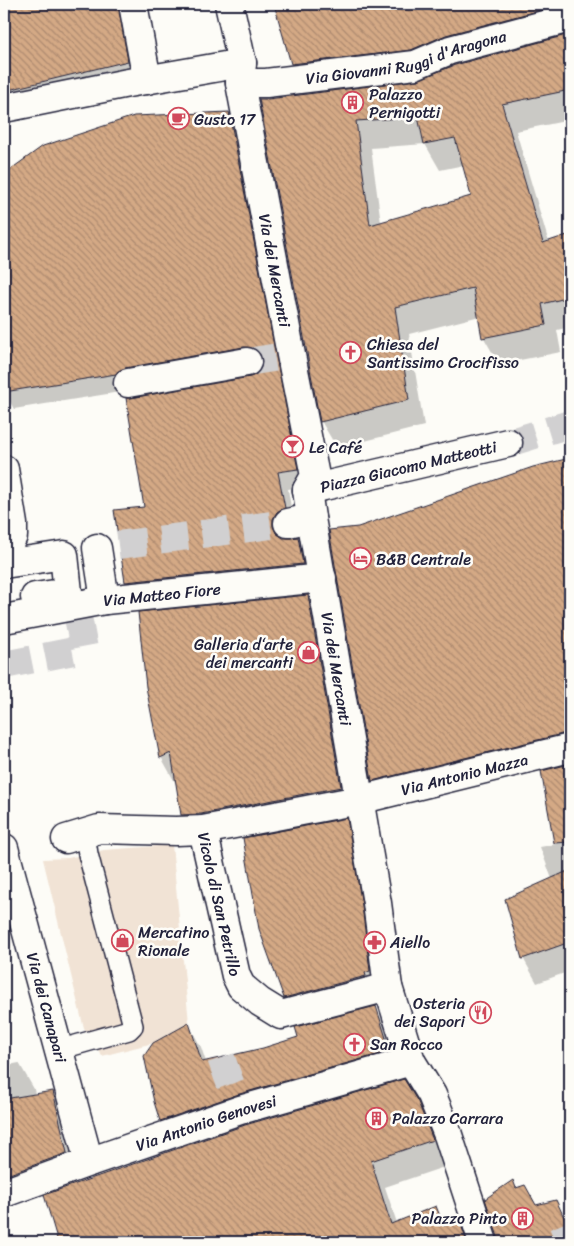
<svg xmlns="http://www.w3.org/2000/svg" width="574" height="1246" font-family="Sriracha,sans-serif">
  <defs>
    <pattern id="building-back-hatch" width="6" height="6" patternUnits="userSpaceOnUse" patternTransform="scale(1.25)"><rect width="6" height="6" fill="#d4a985"/><path d="M-1 5l2 2M0 0l6 6M5-1l2 2" fill="none" stroke="#ac896e"/></pattern>
  </defs>
  <rect width="100%" height="100%" fill="#fdfcf7"/>
  <filter id="ink" filterUnits="userSpaceOnUse"><feTurbulence type="fractalNoise" baseFrequency=".02" numOctaves="2"/><feDisplacementMap in="SourceGraphic" scale="10" xChannelSelector="R" yChannelSelector="G"/><feConvolveMatrix kernelMatrix="1 2 1 2 8 2 1 2 1" color-interpolation-filters="sRGB"/></filter>
  <g filter="url(#ink)">
    <!-- built -->
    <path fill="#f1e3d5" d="M172,845L189,1023L153,1043L102,1056L84,1029L43,859L68,858L104,850Z"/>
    <!-- shadow -->
    <g fill="#0003" fill-rule="evenodd">
      <path d="M4,4H125L139,83L4,115Z"/>
      <path d="M283,4H570V32L461,61L452,65L453,67L570,35V120L516,131L549,243L570,236V327L557,330L561,352L499,364L484,338L480,316L409,334L424,426L337,448L321,421L268,100L417,82L430,76L307,90L292,64L277,11ZM425,144L440,170L464,165L472,197L381,223L371,148Z"/>
      <path d="M229,113L239,131L307,486L288,489L294,526L288,529L283,536V539L298,538L308,556L312,582L136,600L126,582L145,508L250,379L257,375L263,365L255,364L126,391L14,409L4,392V176L44,148Z"/>
      <path d="M570,459V760L387,805L373,780L358,528L533,468Z"/>
      <path d="M308,596L323,623L356,814L198,842L182,815L176,784L161,757Z"/>
      <path d="M570,765V971L537,983L523,958L552,879L540,847L556,844L543,772Z"/>
      <path d="M346,820L359,843L383,995L299,1021L285,997Z"/>
      <path d="M375,1008L388,1030L402,1073L174,1143L161,1121L189,1025L201,1047L206,1062L263,1049L300,1037Z"/>
      <path d="M19,1063L34,1089L35,1095L52,1092L67,1118L81,1180L14,1204L4,1211V1066Z"/>
      <path d="M417,1103L433,1130L447,1166L385,1187L397,1223L436,1208L446,1226L458,1218L472,1242H59L45,1196Z"/>
      <path d="M513,1182L517,1189L536,1207L555,1202L570,1228V1242H499V1237Z"/>
    </g>
    <!-- building -->
    <g fill="url(#building-back-hatch)" stroke="#22223b" fill-rule="evenodd">
      <path d="M4,4H118L128,61L4,91Z"/>
      <path d="M274,4H563L446,35L411,50L291,64Z"/>
      <path d="M570,34V90L502,104L543,243L570,234V297L542,304L546,325L482,338L473,288L395,307L409,400L320,422L259,99H268L417,80L455,65ZM418,117L424,144L455,138L471,196L370,225L356,121Z"/>
      <path d="M229,112L298,469L278,472L285,508L277,512L273,519V526L276,533L283,538H291L298,537L303,564L125,582L114,510L144,507L126,398H131L250,377L257,374L261,368L262,359L259,352L253,348L244,347L125,368L118,371L116,374L4,392V174L43,146L134,116Z"/>
      <path d="M570,458V733H566L372,781L329,530L358,527L533,467Z"/>
      <path d="M308,595L341,787L201,814L181,815L171,753L160,758L146,687L138,612Z"/>
      <path d="M570,764V842L554,843L541,771Z"/>
      <path d="M347,818L362,905L370,971L365,973L366,976L284,998L259,929L243,838Z"/>
      <path d="M570,870V942L522,959L505,899Z"/>
      <path d="M376,1006L390,1051L236,1095L160,1121L154,1102L144,1056L153,1043L189,1023L202,1062L263,1048L298,1037L295,1027Z"/>
      <path d="M404,1079L418,1102L433,1140L371,1161L391,1224L436,1206L444,1226L458,1216L467,1242H58L44,1195L245,1125Z"/>
      <path d="M53,1091L67,1153L4,1176V1099Z"/>
      <path d="M513,1180L516,1188L525,1185L536,1205L556,1200L570,1230V1242H498V1237L485,1199Z"/>
    </g>
    <g fill="none" stroke-linecap="round" stroke-linejoin="round">
      <!-- street-tunnel -->
      <g stroke="#d1d0d1" stroke-width="28" stroke-dasharray="28 14" stroke-linecap="butt">
        <path d="M247,362L291,355"/>
        <path d="M508,443L570,424"/>
        <path d="M118,545L288,523"/>
        <path d="M4,665L84,649L76,606"/>
        <path d="M221,1058L240,1110"/>
        <path d="M555,1242L570,1236"/>
      </g>
      <defs>
        <path id="lane" d="M58,1050L129,1030L133,1026L88,854L85,834"/>
        <g id="street">
          <path d="M133,4L147,80"/>
          <path id="s1" d="M229,4L242,63L240,83L291,355L315,476L307,490L311,518L377,903L388,987L411,1061L432,1095L448,1135L483,1242"/>
          <path id="s2" d="M240,83H266L415,65L450,50L570,18"/>
          <path d="M4,108L128,83L242,63"/>
          <path d="M128,383L247,362"/>
          <path d="M4,469L13,524V536L10,542L4,547"/>
          <path id="s3" d="M307,490L508,443"/>
          <path d="M288,523L311,518"/>
          <path d="M97,548L105,600"/>
          <path d="M4,564L64,555L68,592L35,597"/>
          <path id="s4" d="M4,619L105,600L322,578"/>
          <path id="s5" d="M203,830L236,976L241,986L260,1002L281,1015L388,987"/>
          <path id="s6" d="M66,839L99,829L176,831L203,830L359,800L570,748"/>
          <path id="s7" d="M4,848L89,1162"/>
          <path id="s8" d="M4,1193L89,1162L240,1110L411,1061"/>
        </g>
      </defs>
      <!-- lane casing -->
      <use href="#lane" stroke="#22223b" stroke-width="22"/>
      <!-- street casing -->
      <use href="#street" stroke="#22223b" stroke-width="31"/>
      <!-- lane -->
      <use href="#lane" stroke="#fdfcf7" stroke-width="19"/>
      <!-- street -->
      <use href="#street" stroke="#fdfcf7" stroke-width="28"/>
    </g>
  </g>
  <!-- icons -->
  <defs>
    <symbol id="building-ring" viewBox="-11 -11 22 22"><circle r="9.5" fill="#fdfcf7" stroke="#d1495b" stroke-width="1.5"/><path d="M-4-6H4V6H1V3H-1V6H-4ZM-2.5-4.3h1.7v1.8h-1.7ZM.8-4.3h1.7v1.8H.8ZM-2.5-1h1.7V.8h-1.7ZM.8-1h1.7V.8H.8Z" fill="#d1495b"/></symbol>
    <symbol id="cafe-ring" viewBox="-11 -11 22 22"><circle r="9.5" fill="#fdfcf7" stroke="#d1495b" stroke-width="1.5"/><path d="M-5.5-4.5H6V0H3Q3 3.5 0 3.5H-2.5Q-5.5 3.5-5.5 0ZM3-3.2v2h1.7v-2ZM-6 4.5H4V6H-6Z" fill="#d1495b"/></symbol>
    <symbol id="church-ring" viewBox="-11 -11 22 22"><circle r="9.5" fill="#fdfcf7" stroke="#d1495b" stroke-width="1.5"/><path d="M-1.2-6h2.4v3.5h3.3v2.4h-3.3V6h-2.4V-.1h-3.3v-2.4h3.3Z" fill="#d1495b"/></symbol>
    <symbol id="bar-ring" viewBox="-11 -11 22 22"><circle r="9.5" fill="#fdfcf7" stroke="#d1495b" stroke-width="1.5"/><path d="M-6-5H6L.8 .8V4.5H3.5V6h-7V4.5H-.8V.8Z" fill="#d1495b"/></symbol>
    <symbol id="hotel-ring" viewBox="-11 -11 22 22"><circle r="9.5" fill="#fdfcf7" stroke="#d1495b" stroke-width="1.5"/><path d="M-6-4.5h1.5V1H6V5H4.5V3h-9V5H-6ZM-4 0a1.8 1.8 0 1 1 3.6 0ZM.5 0V-2.5h3Q6-2.5 6 0Z" fill="#d1495b"/></symbol>
    <symbol id="shop-ring" viewBox="-11 -11 22 22"><circle r="9.5" fill="#fdfcf7" stroke="#d1495b" stroke-width="1.5"/><path d="M-5-2.5h2.3a2.7 3.5 0 0 1 5.4 0H5L5.5 6h-11ZM-1.5-2.5h3a1.5 2.3 0 0 0-3 0Z" fill="#d1495b"/></symbol>
    <symbol id="pharmacy-ring" viewBox="-11 -11 22 22"><circle r="9.5" fill="#fdfcf7" stroke="#d1495b" stroke-width="1.5"/><path d="M-2-6h4v4h4v4h-4v4h-4v-4h-4v-4h4Z" fill="#d1495b"/></symbol>
    <symbol id="restaurant-ring" viewBox="-11 -11 22 22"><circle r="9.5" fill="#fdfcf7" stroke="#d1495b" stroke-width="1.5"/><path d="M-5-6h1v4h1v-4h1v4h1v-4h1v5L-1.5 .5V6h-2V.5L-5-1ZM5-6V6H3V1.5H1.5Q1.5-4 5-6Z" fill="#d1495b"/></symbol>
  </defs>
  <g fill-rule="evenodd">
    <use href="#building-ring" x="340" y="90" width="25" height="25"/>
    <use href="#cafe-ring" x="166" y="106" width="25" height="25"/>
    <use href="#church-ring" x="338" y="340" width="25" height="25"/>
    <use href="#bar-ring" x="280" y="434" width="25" height="25"/>
    <use href="#hotel-ring" x="348" y="546" width="25" height="25"/>
    <use href="#shop-ring" x="296" y="640" width="25" height="25"/>
    <use href="#shop-ring" x="110" y="928" width="25" height="25"/>
    <use href="#pharmacy-ring" x="362" y="930" width="25" height="25"/>
    <use href="#restaurant-ring" x="468" y="1000" width="25" height="25"/>
    <use href="#church-ring" x="342" y="1032" width="25" height="25"/>
    <use href="#building-ring" x="364" y="1106" width="25" height="25"/>
    <use href="#building-ring" x="510" y="1206" width="25" height="25"/>
  </g>
  <g text-anchor="middle" stroke-width="5" stroke-linejoin="round" paint-order="stroke">
    <!-- street labels -->
    <g font-size="16" fill="#22223b" stroke="#fdfcf7">
      <text dy="6" stroke="none"><textPath href="#s2" startOffset="169">Via Giovanni Ruggi d'Aragona</textPath></text>
      <text dy="6" stroke="none"><textPath href="#s1" startOffset="271">Via dei Mercanti</textPath></text>
      <text dy="6" stroke="none"><textPath href="#s3" startOffset="104">Piazza Giacomo Matteotti</textPath></text>
      <text dy="6" stroke="none"><textPath href="#s4" startOffset="160">Via Matteo Fiore</textPath></text>
      <text dy="6" stroke="none"><textPath href="#s1" startOffset="678">Via dei Mercanti</textPath></text>
      <text dy="6" stroke="none"><textPath href="#s6" startOffset="406">Via Antonio Mazza</textPath></text>
      <text dy="6" stroke="none"><textPath href="#s5" startOffset="76">Vicolo di San Petrillo</textPath></text>
      <text dy="6" stroke="none"><textPath href="#s7" startOffset="165">Via dei Canapari</textPath></text>
      <text dy="6" stroke="none"><textPath href="#s8" startOffset="214">Via Antonio Genovesi</textPath></text>
    </g>
    <!-- poi labels -->
    <g font-size="16" fill="#22223b" stroke="#fdfcf7" text-anchor="start">
      <text x="369" y="100">Palazzo<tspan x="369" dy="18">Pernigotti</tspan></text>
      <text x="194" y="125">Gusto 17</text>
      <text x="367" y="350">Chiesa del<tspan x="367" dy="18">Santissimo Crocifisso</tspan></text>
      <text x="309" y="453">Le Café</text>
      <text x="376" y="565">B&amp;B Centrale</text>
      <text x="293" y="650" text-anchor="end">Galleria d‘arte<tspan x="293" dy="18">dei mercanti</tspan></text>
      <text x="138" y="938">Mercatino<tspan x="138" dy="18">Rionale</tspan></text>
      <text x="390" y="948">Aiello</text>
      <text x="465" y="1009" text-anchor="end">Osteria<tspan x="465" dy="18">dei Sapori</tspan></text>
      <text x="370" y="1050">San Rocco</text>
      <text x="392" y="1124">Palazzo Carrara</text>
      <text x="507" y="1224" text-anchor="end">Palazzo Pinto</text>
    </g>
  </g>
  <!-- margin -->
  <rect width="574" height="1246" fill="none" stroke="#fdfcf7" stroke-width="20"/>
  <rect x="10" y="10" width="554" height="1226" fill="none" stroke="#22223b" stroke-width="2" filter="url(#ink)"/>
</svg>
